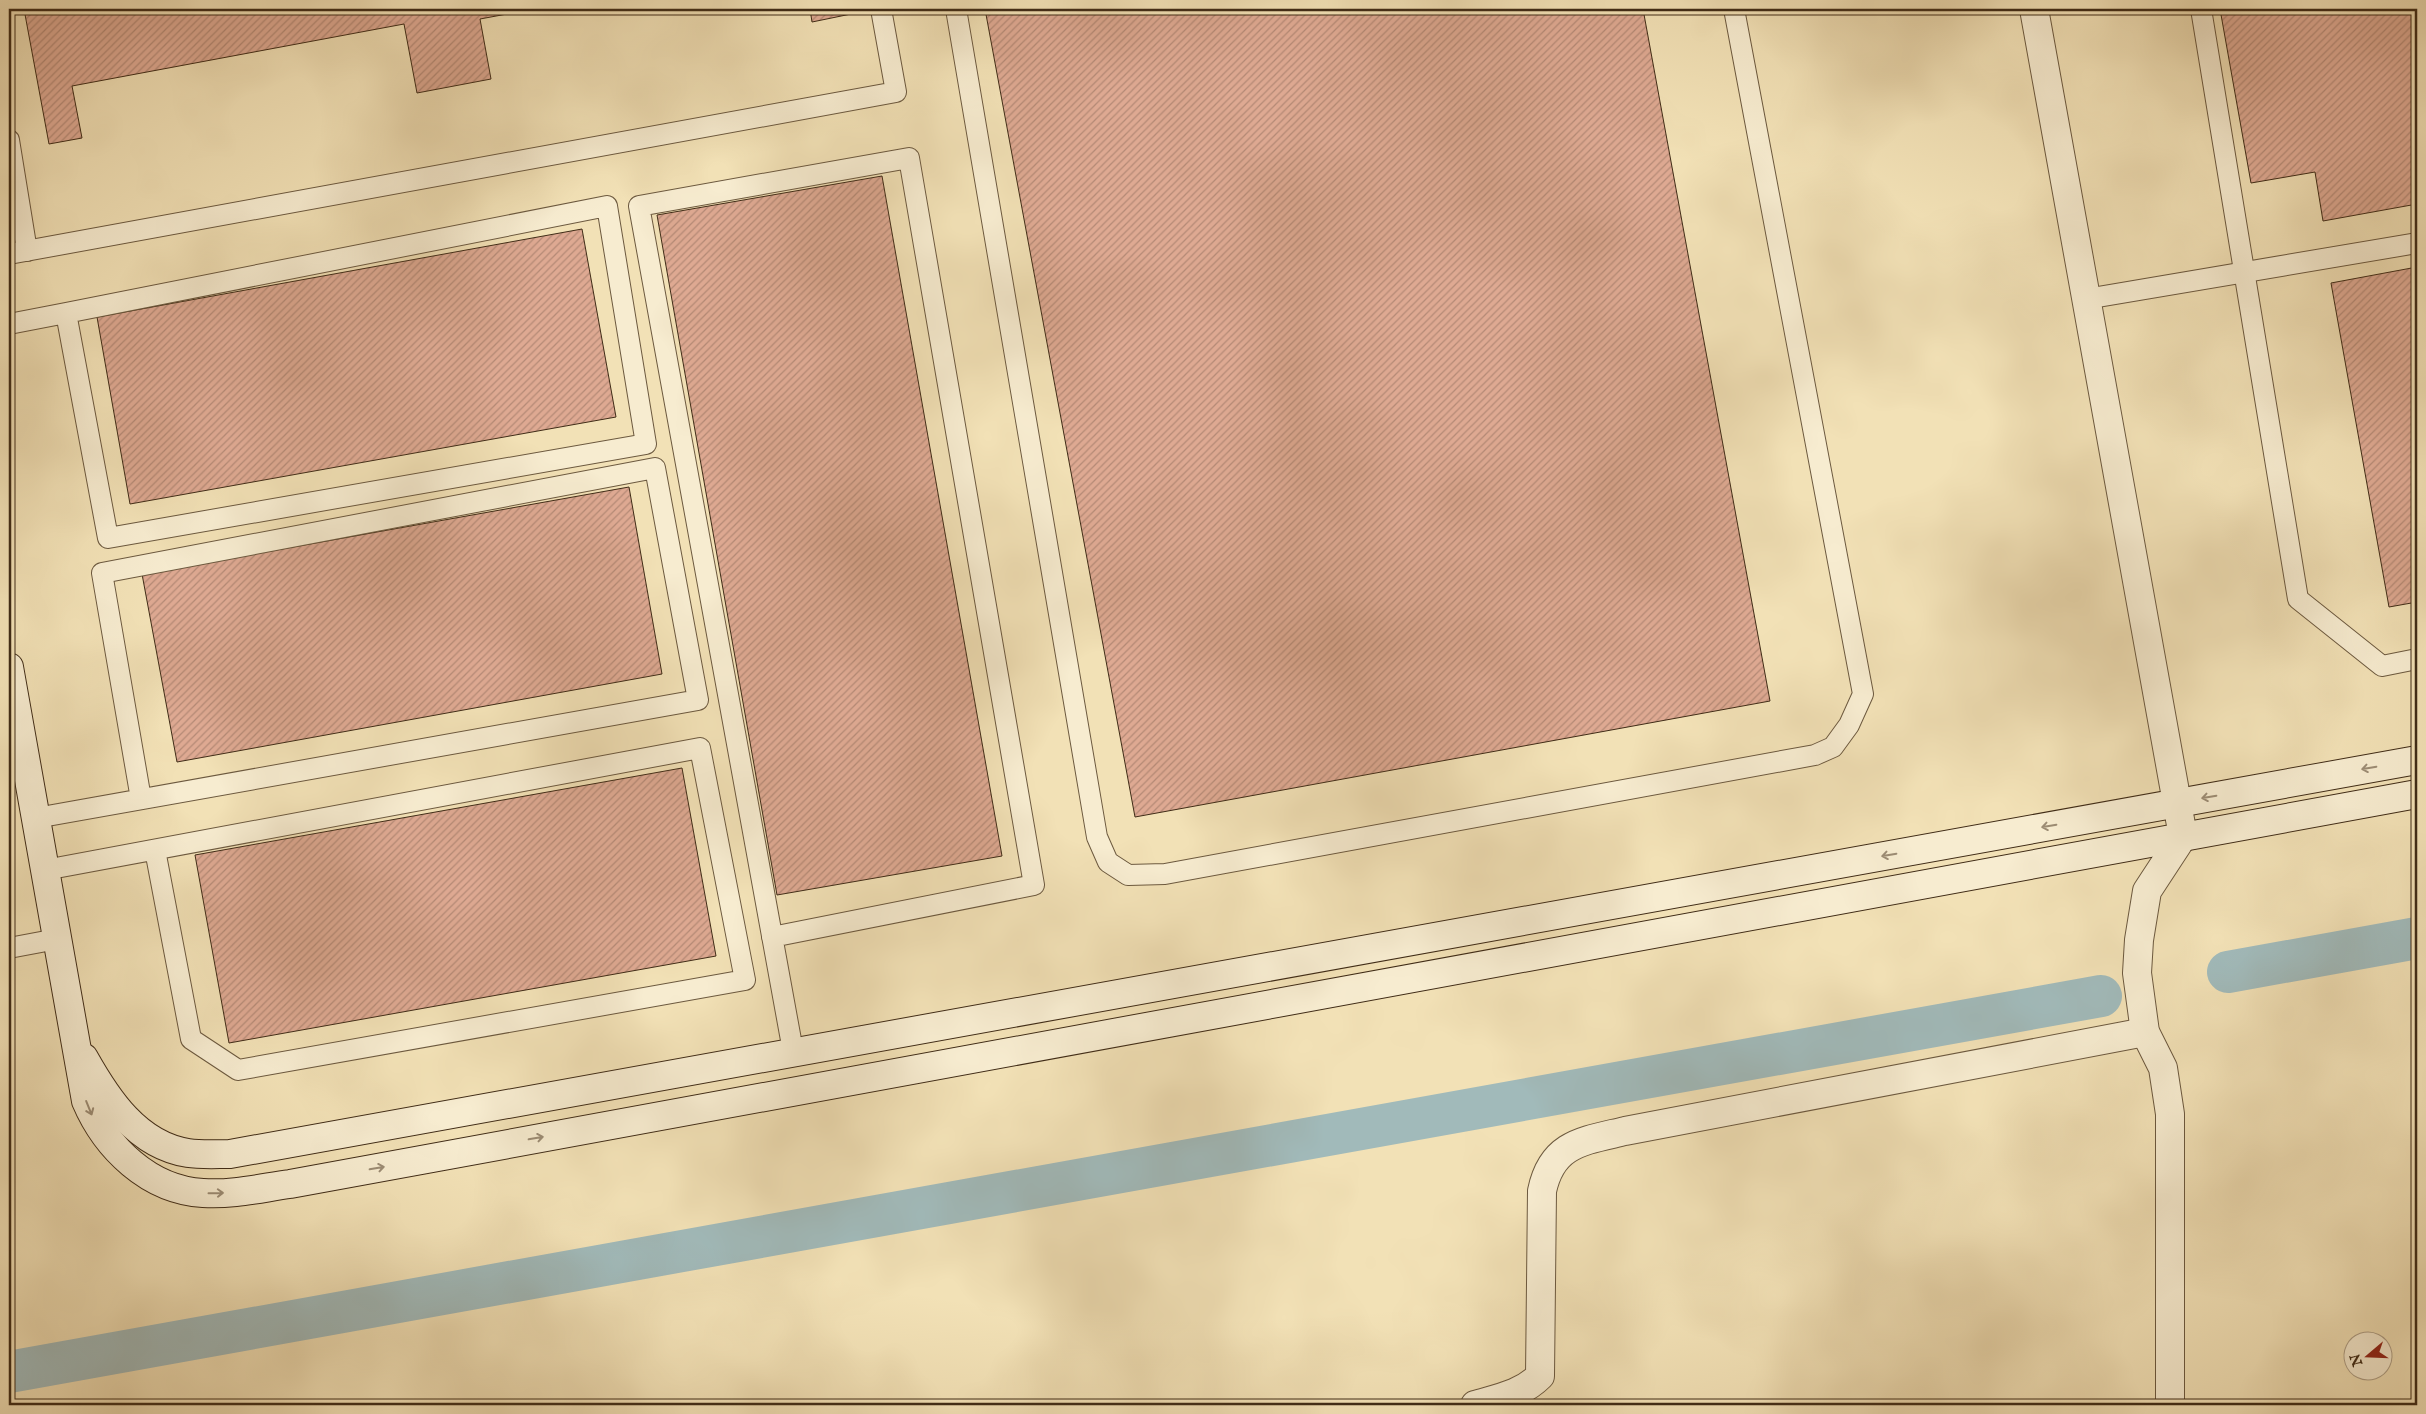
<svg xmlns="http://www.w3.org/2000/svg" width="2426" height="1414" font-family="'IM FELL English',serif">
  <defs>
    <pattern id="building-hatch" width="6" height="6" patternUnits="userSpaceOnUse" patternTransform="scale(1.25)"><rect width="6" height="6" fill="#dea992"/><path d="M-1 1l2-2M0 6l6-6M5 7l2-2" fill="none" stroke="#b58a76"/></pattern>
  </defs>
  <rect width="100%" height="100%" fill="#f2e1b6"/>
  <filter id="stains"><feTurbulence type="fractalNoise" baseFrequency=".004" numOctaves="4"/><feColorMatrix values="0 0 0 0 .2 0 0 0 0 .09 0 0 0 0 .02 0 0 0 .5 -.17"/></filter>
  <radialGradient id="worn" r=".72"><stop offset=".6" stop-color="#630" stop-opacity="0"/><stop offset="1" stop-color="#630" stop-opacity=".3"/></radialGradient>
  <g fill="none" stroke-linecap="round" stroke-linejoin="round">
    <!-- canal -->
    <g stroke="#a1baba" stroke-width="42">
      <path d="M2228,972L2417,938"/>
      <path d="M9,1372L2101,996"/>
    </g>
  </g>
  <!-- building -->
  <g fill="url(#building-hatch)" stroke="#402c17">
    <path d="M24,9H534L480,19L491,79L417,93L404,24L72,86L82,138L49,144Z"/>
    <path d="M810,9H850L851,14L812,22Z"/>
    <path d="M985,9H1643L1770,701L1135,817Z"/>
    <path d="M2220,9H2417V204L2323,221L2315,172L2251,183Z"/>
    <path d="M882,176L1002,856L777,895L657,215Z"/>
    <path d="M582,229L616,417L130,504L97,317Z"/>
    <path d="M2417,267V602L2389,607L2331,283Z"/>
    <path d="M629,487L662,674L177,762L142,574Z"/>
    <path d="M682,768L716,956L229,1043L195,855Z"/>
  </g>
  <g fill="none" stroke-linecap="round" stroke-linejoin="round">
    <defs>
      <g id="lane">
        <path d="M956,9L1097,837L1108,862L1128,875L1165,874L1815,755L1833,747L1849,725L1863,694L1734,9"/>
        <path d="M2201,9L2298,599L2382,666L2417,659"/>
        <path d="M9,140L27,251"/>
        <path d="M9,254L896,92L881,9"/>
        <path d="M2086,299L2417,243"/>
        <path d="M9,324L66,313L607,206L646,444L108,538L66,313"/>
        <path d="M36,818L698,700L655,468L102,573L141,799"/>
        <path d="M45,870L700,748L745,980L238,1070L191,1039L155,850"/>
        <path d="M772,937L1034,885L909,158L639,206L793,1051"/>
        <path d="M9,948L57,939"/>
      </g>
      <g id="street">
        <path d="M2034,9L2183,836L2147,891L2139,940L2137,973L2145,1032L2163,1068L2170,1114V1405"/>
        <path d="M1475,1405C1499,1398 1522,1394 1540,1376L1542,1191C1552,1143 1583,1141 1625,1131L2145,1032"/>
      </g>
      <g id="secondary">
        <path d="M9,667L86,1101C106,1148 149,1190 203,1193C232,1195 261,1188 290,1184L2417,794"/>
        <path d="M84,1058C107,1099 137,1145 188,1153C201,1155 216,1154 230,1154L2417,760"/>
      </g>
    </defs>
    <!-- lane casing -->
    <use href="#lane" stroke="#6c593f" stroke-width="22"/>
    <!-- street casing -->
    <use href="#street" stroke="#6c593f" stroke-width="30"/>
    <!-- secondary casing -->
    <use href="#secondary" stroke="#402c17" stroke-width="30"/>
    <!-- lane -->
    <use href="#lane" stroke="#f7ecd0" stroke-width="20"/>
    <!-- street -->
    <use href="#street" stroke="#f7ecd0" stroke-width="28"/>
    <!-- secondary -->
    <use href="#secondary" stroke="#f7ecd0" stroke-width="28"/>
  </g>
  <!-- one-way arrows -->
  <defs><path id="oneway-shaft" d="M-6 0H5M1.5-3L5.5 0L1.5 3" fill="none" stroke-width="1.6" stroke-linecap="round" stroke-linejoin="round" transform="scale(1.25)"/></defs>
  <g stroke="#9c8c74">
    <use href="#oneway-shaft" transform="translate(2369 768) rotate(170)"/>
    <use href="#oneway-shaft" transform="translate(2209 797) rotate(170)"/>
    <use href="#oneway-shaft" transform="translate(2049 826) rotate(170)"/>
    <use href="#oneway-shaft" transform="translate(1889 855) rotate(170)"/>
    <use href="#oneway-shaft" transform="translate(89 1108) rotate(68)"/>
    <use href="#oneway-shaft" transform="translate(536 1138) rotate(-10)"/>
    <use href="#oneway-shaft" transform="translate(377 1168) rotate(-10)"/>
    <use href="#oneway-shaft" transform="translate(216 1193) rotate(-1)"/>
  </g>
  <!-- margin -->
  <rect width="2426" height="1414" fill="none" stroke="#f2e1b6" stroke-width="30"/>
  <rect x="10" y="10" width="2406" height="1394" fill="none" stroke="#402c17" stroke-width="2.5"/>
  <rect x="15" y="15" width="2396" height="1384" fill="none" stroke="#402c17"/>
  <!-- north arrow -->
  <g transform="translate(2368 1356) rotate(251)"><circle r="24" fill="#f7ecd0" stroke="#ae9f86"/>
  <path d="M0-4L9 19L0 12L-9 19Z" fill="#8f2418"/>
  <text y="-8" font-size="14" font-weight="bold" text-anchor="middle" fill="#402c17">N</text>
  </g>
  <rect width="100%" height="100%" filter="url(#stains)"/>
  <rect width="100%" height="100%" fill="url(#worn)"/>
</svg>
